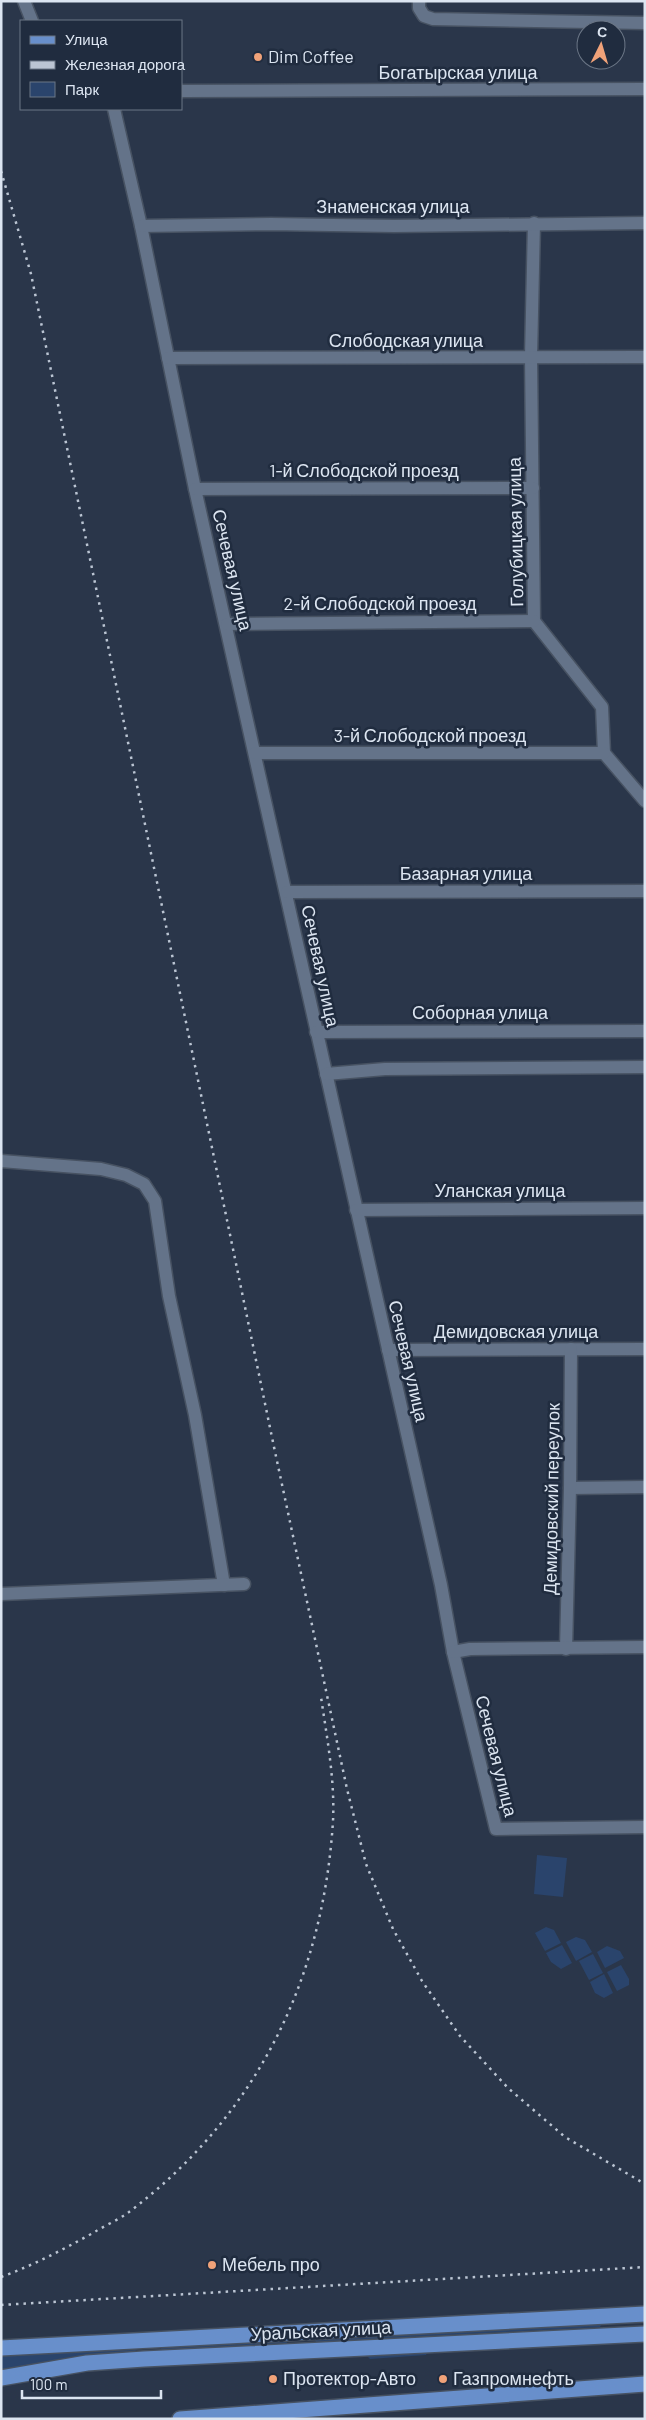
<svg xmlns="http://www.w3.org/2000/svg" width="646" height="2420" font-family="Barlow,sans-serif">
  <rect width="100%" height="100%" fill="#2a364a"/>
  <!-- green -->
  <g fill="#2a446c">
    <path d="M537,1855L567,1858L563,1897L534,1894Z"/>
    <path d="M546,1927L554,1930L561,1943L545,1951L535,1933Z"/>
    <path d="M576,1937L585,1940L592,1952L576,1961L566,1942Z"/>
    <path d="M562,1945L572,1963L561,1969L551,1962L546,1953Z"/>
    <path d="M607,1946L620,1951L624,1958L605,1968L597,1952Z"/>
    <path d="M593,1954L603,1973L589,1980L579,1961Z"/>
    <path d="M621,1965L629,1979V1985L617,1991L607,1972Z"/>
    <path d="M604,1974L613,1993L604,1998L595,1993L590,1982Z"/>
    <path d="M602,2323L600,2327L316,2342L314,2338Z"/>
    <path d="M286,2336L287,2343L162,2350L159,2345Z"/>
    <path d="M139,2348L135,2351L71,2357L1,2370V2351Z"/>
    <path d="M428,2351L426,2355L370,2359L366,2355Z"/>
  </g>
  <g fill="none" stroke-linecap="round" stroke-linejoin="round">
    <defs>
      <g id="minor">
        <path d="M24,1L32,21"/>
        <path d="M419,1V8L424,16L433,19L645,23"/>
        <path d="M181,91L645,89"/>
        <path d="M114,109L141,226L195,489L441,1585L453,1652L496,1829L645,1827"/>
        <path d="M534,223L531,357L534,621L602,707L604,753L645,801"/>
        <path d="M141,226L271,224L394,226L645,223"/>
        <path d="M168,358L645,357"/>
        <path d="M195,489L533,488"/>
        <path d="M227,624L534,621"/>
        <path d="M255,753H604"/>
        <path d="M287,892L645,891"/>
        <path d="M316,1032L645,1031"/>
        <path d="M326,1074L385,1069L645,1067"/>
        <path d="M1,1161L101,1169L126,1175L144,1184L155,1201L169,1296L195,1415L224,1585"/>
        <path d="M356,1210L645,1208"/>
        <path d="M388,1350L645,1349"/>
        <path d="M570,1488L645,1487"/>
        <path d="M1,1594L244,1584"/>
        <path d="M566,1649L570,1488L571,1349"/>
        <path d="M453,1652L470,1649L645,1647"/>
      </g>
      <g id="major">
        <path d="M1,2348L645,2314"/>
        <path d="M1,2378L87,2363L144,2359L645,2334"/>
        <path d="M180,2419L645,2384"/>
      </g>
    </defs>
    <!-- minor casing -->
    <use href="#minor" stroke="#475262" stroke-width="15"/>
    <!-- major casing -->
    <use href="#major" stroke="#475262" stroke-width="18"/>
    <!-- minor -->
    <use href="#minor" stroke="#647389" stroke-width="12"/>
    <!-- major -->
    <use href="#major" stroke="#688fcb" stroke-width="15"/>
    <!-- rail -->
    <g stroke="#bbc5d3" stroke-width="2.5" stroke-dasharray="2.5 5" stroke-linecap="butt">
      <path d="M1,171L31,274L274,1447L347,1789L366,1864L393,1929L422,1981L460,2036L508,2088L565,2137L645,2184"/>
      <path d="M1,2277C34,2265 62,2250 93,2233C104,2226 118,2220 129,2212C257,2115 323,1980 333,1821C335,1780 327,1738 321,1697"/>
      <path d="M1,2305L645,2267"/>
    </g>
  </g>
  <!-- markers -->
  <g fill="#f0a279" stroke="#202c3f" stroke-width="2">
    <circle cx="258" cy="57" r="5"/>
    <circle cx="212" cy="2265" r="5"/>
    <circle cx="273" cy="2379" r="5"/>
    <circle cx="443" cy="2379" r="5"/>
  </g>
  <g text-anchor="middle" stroke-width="5" stroke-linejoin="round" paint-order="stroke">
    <!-- poi labels -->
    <g font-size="18" fill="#dce5f1" stroke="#202c3f" text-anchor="start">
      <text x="268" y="63">Dim Coffee</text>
      <text x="222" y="2271">Мебель про</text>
      <text x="283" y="2385">Протектор-Авто</text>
      <text x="453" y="2385">Газпромнефть</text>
    </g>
    <!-- street labels -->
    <g font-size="18" fill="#dce5f1" stroke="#202c3f">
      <text x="458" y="79">Богатырская улица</text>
      <text x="393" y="213">Знаменская улица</text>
      <text x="406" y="347">Слободская улица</text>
      <text x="364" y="477">1-й Слободской проезд</text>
      <text transform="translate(516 532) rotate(-91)" y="6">Голубицкая улица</text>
      <text transform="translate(232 570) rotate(77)" y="6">Сечевая улица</text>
      <text x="380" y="610">2-й Слободской проезд</text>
      <text x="430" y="742">3-й Слободской проезд</text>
      <text x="466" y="880">Базарная улица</text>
      <text transform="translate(320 966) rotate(78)" y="6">Сечевая улица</text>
      <text x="480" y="1019">Соборная улица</text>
      <text x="500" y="1197">Уланская улица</text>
      <text x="516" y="1338">Демидовская улица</text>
      <text transform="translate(408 1361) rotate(77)" y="6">Сечевая улица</text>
      <text transform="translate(552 1499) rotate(-89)" y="6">Демидовский переулок</text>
      <text transform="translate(496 1756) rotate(76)" y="6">Сечевая улица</text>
      <text transform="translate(321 2331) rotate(-3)" y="6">Уральская улица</text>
    </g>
  </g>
  <!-- border -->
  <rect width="646" height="2420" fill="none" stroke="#dce5f1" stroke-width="5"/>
  <!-- legend -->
  <rect x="20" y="20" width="162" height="90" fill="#202c3f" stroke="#6b7686"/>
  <rect x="30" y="36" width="25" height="8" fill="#688fcb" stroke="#6b7686"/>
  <text x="65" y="45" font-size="15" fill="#dce5f1">Улица</text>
  <rect x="30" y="61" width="25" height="8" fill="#bbc5d3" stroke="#6b7686"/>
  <text x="65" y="70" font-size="15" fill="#dce5f1">Железная дорога</text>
  <rect x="30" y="82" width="25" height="15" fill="#2a446c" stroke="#6b7686"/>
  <text x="65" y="95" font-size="15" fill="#dce5f1">Парк</text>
  <!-- north arrow -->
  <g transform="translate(601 45) rotate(5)"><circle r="24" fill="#202c3f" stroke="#6b7686"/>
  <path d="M0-4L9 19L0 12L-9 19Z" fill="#f0a279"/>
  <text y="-8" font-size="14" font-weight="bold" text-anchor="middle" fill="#dce5f1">С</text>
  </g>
  <!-- scale -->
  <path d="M22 2390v8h139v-8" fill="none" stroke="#dce5f1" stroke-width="2.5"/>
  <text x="30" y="2390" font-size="15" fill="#dce5f1" stroke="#202c3f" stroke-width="4" paint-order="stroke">100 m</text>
</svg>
